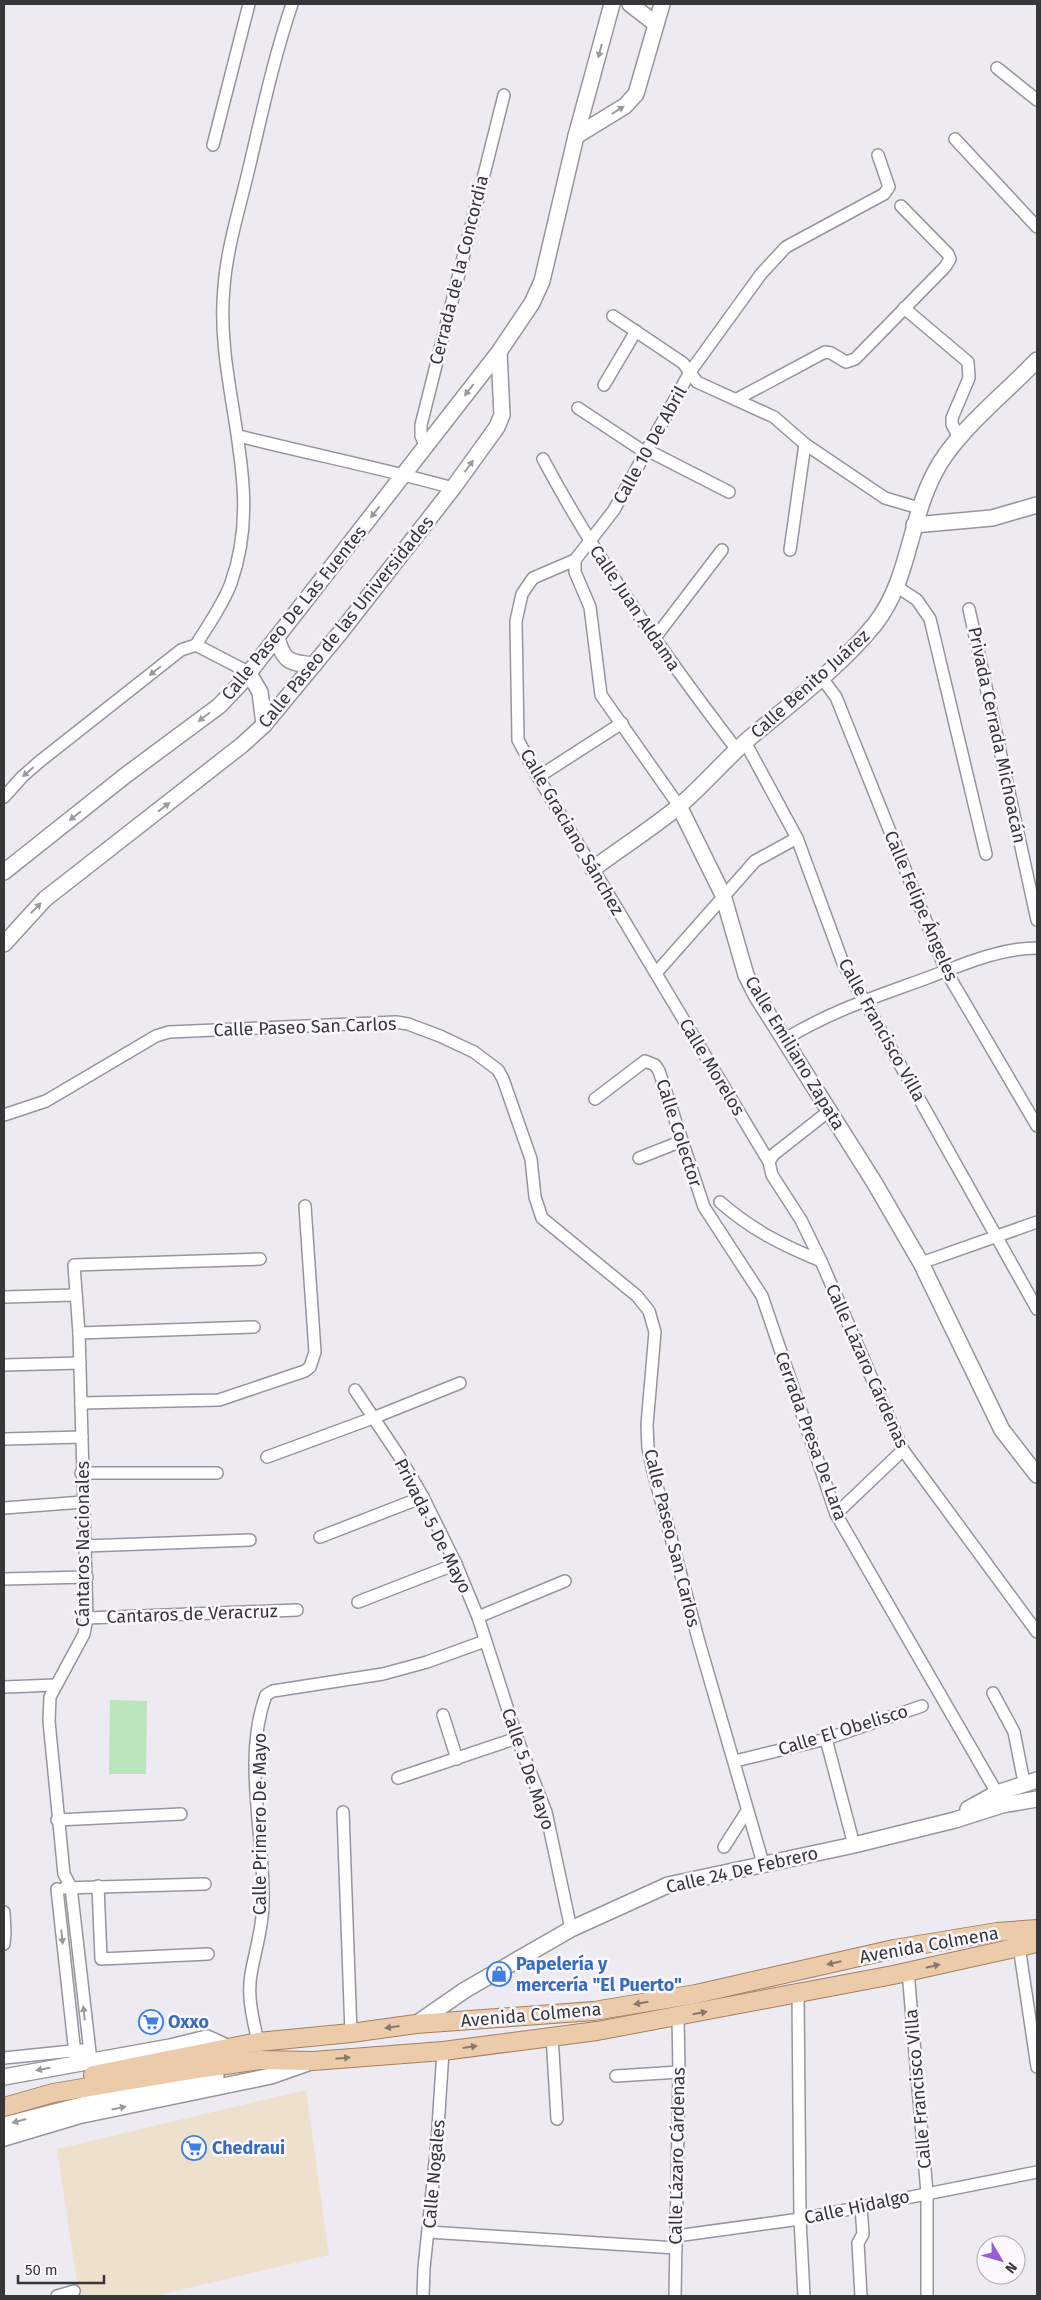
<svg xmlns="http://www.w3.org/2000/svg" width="1041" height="2300" font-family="'Fira Sans',sans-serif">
  <rect width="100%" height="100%" fill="#edeaf2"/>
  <!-- commercial -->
  <path fill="#ede0cc" d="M306,2090L329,2255L154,2296H79L57,2149Z"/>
  <!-- green -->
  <path fill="#bae4bb" d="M110,1700L147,1701L146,1774H109Z"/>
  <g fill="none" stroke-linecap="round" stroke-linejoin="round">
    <defs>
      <g id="street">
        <path d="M997,68L1037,100"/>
        <path d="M955,139L1037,227"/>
        <path d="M213,145L249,4"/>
        <path d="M878,155L889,187L884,194L786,247L761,274L690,372L614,510L575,560L533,578L522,594L516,621L518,740L538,777L769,1162L772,1175L801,1220L821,1261L903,1450L1037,1632"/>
        <path d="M904,308L968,362L969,378L952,418V424L959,438"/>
        <path d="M613,316L683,363L697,382L774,417L805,444L885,498L919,508"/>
        <path d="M604,385L636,331"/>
        <path d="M737,399L825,352L831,353L846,362L855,359L945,267L950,259L948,254L901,206"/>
        <path d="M578,408L646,453"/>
        <path d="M239,436C310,454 382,468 453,488"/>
        <path d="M425,445L421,436V425L504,95"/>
        <path d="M647,450L729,492"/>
        <path d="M543,459C598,562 666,657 737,750"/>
        <path d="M790,550L805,444"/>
        <path d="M575,560V572L590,607L601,695L679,806"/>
        <path d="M896,586L917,600L930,619L986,854"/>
        <path d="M969,609L1037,920"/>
        <path d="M654,639L722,550"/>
        <path d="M196,645C208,625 223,605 231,583C267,483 214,387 224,287C227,247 240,207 249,168C262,113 274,57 292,4"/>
        <path d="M821,677L836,697L946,971L1037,1126"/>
        <path d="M745,742L797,838L843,963L1037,1309"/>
        <path d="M538,777L622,723"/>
        <path d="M4,797L22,777L39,762L181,650L196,645L248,672"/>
        <path d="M656,973L755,861L797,838"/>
        <path d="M784,1040C828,1012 878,996 927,978C962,965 999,948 1037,948"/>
        <path d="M595,1099L645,1061L655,1065L659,1071L704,1207L762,1296L836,1514L997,1793"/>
        <path d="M4,1115L46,1101L156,1036L169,1032L396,1022L408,1024L440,1036L474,1052L498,1070L503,1079L531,1159L535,1197L542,1218L637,1296L649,1311L655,1332L647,1425L648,1448L653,1471L699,1642L763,1863"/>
        <path d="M639,1158L682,1141"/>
        <path d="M769,1162L773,1155L829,1111"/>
        <path d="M720,1202C752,1230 782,1245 821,1261"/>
        <path d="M921,1263L1037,1222"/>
        <path d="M4,1297L76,1295"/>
        <path d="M79,1333L254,1327"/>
        <path d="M4,1365L80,1363"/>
        <path d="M355,1390L399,1456L423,1497L456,1564L478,1617L517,1738L546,1812L571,1929"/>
        <path d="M81,1403L219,1400L305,1371L310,1367L315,1352L305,1206"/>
        <path d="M4,1439L82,1437"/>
        <path d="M267,1457L373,1418L460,1383"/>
        <path d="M81,1473H217"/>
        <path d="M4,1508L83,1502"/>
        <path d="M836,1514L903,1450"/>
        <path d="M320,1537L423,1497"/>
        <path d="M85,1546L250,1540"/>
        <path d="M4,1579L87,1577"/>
        <path d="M358,1602L456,1564"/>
        <path d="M478,1617L565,1581"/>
        <path d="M87,1618L297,1610"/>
        <path d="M4,1687L56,1685"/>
        <path d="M993,1693L1014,1732L1024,1782"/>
        <path d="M443,1715L457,1759"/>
        <path d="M826,1739L854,1845"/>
        <path d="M735,1761L826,1739L922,1706"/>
        <path d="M398,1778L517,1738"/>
        <path d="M343,1812L351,2033"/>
        <path d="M57,1820L181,1814"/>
        <path d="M724,1847L747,1811"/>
        <path d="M98,1886L101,1959L208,1954"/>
        <path d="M64,1888L205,1884"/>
        <path d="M57,1889L76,2063"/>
        <path d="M4,1912L5,1934L4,1944"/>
        <path d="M1019,1946L1037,2067"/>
        <path d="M908,1971L927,2193V2296"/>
        <path d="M798,1992L800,2219L804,2296"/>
        <path d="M552,2035L557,2119"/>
        <path d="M258,2042C253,2019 247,1997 251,1974C255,1951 263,1927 263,1903C265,1836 242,1759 266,1695L273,1691L383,1674L427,1662L485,1641"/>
        <path d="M4,2058L82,2050"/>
        <path d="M91,2061L71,1887L64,1874L49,1721L50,1697L84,1634L87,1618L79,1333L74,1265L260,1259"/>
        <path d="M616,2076L679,2072"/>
        <path d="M429,2232L676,2248"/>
        <path d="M676,2236L800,2219L1037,2172"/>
        <path d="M57,2296L74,2291"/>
        <path d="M423,2296L424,2268L437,2143L443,2051"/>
        <path d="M675,2296L679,2072L678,2016"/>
        <path d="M861,2296L858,2243L863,2234L861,2207"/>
      </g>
      <g id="secondary">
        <path d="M630,4L656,24"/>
        <path d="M576,136L625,106L636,94L662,4"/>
        <path d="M914,525L992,518L1037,505"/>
        <path d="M277,637C283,662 290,663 314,665"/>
        <path d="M248,672L260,692L264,725"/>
        <path d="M679,806L723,895L746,975L756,995L874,1182L921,1263L1002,1430L1037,1475"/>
        <path d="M593,869C621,848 651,829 678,807C704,785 726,758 752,736C794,701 840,667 875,624C909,581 909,522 934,474C954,433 1005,394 1037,360"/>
        <path d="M4,872L126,775L219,706L241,683L277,637L499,352L532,303L542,281L576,136L612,4"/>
        <path d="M4,944L45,899L242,745L264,725L340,633L453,488L497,427L502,415L499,352"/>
        <path d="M968,1809L997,1793L1037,1780"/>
        <path d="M416,2024L465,1990L571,1929L668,1885L854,1845L955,1820L1002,1805L1037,1799"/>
        <path d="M4,2077L170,2047L207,2038L227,2047"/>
        <path d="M4,2125L136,2091L216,2076"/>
        <path d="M4,2138L78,2116L271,2076L308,2063"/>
      </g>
      <g id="primary">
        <path d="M93,2075L258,2042L351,2033L416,2024L594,2011L696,1994L894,1949L997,1932L1037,1929"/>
        <path d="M4,2107L53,2093L190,2070L260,2060L313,2061L443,2051L597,2031L893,1975L1037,1943"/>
      </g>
    </defs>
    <!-- street casing -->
    <use href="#street" stroke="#97959c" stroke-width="14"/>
    <!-- secondary casing -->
    <use href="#secondary" stroke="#97959c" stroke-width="18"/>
    <!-- primary casing -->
    <use href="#primary" stroke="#a3805d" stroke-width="20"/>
    <!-- street -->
    <use href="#street" stroke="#fff" stroke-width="11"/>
    <!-- secondary -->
    <use href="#secondary" stroke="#fff" stroke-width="15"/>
    <!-- primary -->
    <use href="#primary" stroke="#ebcbaa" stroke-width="18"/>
  </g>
  <!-- one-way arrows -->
  <defs><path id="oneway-solid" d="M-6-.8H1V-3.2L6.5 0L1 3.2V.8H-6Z" transform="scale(1.25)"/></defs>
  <g fill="#9b9a9c">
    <use href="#oneway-solid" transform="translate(600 51) rotate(105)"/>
    <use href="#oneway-solid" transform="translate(618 110) rotate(-32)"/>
    <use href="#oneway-solid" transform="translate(469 390) rotate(128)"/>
    <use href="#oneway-solid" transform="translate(469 466) rotate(-54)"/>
    <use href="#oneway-solid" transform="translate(375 512) rotate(128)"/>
    <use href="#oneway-solid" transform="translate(155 671) rotate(141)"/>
    <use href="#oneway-solid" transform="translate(204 717) rotate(143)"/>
    <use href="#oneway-solid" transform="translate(28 772) rotate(139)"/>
    <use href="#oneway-solid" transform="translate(164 807) rotate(-38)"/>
    <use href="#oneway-solid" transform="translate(75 816) rotate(142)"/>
    <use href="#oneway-solid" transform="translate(36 908) rotate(-45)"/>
    <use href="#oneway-solid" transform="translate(62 1937) rotate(84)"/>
    <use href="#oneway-solid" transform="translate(84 2013) rotate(-96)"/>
    <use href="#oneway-solid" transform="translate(43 2069) rotate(170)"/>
    <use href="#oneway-solid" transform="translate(119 2108) rotate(-12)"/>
    <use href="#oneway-solid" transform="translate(19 2121) rotate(165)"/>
  </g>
  <g fill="#88796c">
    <use href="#oneway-solid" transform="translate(834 1963) rotate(167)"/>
    <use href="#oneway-solid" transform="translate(933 1966) rotate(-13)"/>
    <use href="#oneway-solid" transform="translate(641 2003) rotate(170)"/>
    <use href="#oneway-solid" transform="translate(700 2013) rotate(-10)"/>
    <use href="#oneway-solid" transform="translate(392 2027) rotate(172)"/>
    <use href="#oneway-solid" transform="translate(470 2047) rotate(-8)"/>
    <use href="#oneway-solid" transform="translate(343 2058) rotate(-5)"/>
  </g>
  <!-- icons -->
  <defs>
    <symbol id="shop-ring" viewBox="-11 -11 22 22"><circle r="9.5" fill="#faf8fe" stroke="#3f7fe0" stroke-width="1.5"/><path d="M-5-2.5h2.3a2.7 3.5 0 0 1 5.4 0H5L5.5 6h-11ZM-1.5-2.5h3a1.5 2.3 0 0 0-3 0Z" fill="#3f7fe0"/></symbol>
    <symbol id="supermarket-ring" viewBox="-11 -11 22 22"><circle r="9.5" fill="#faf8fe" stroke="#3f7fe0" stroke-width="1.5"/><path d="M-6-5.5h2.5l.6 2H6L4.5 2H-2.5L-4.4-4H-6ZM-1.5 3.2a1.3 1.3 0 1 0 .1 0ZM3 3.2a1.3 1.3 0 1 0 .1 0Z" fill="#3f7fe0"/></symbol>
  </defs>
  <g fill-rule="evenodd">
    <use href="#shop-ring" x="485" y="1960" width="28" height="28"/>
    <use href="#supermarket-ring" x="137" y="2008" width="28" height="28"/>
    <use href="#supermarket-ring" x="180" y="2134" width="28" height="28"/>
  </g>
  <g text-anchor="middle" stroke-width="5" stroke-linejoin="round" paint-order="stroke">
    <!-- street labels -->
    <g font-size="18" fill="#373639" stroke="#faf8fe">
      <text transform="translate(459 270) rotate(-76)" y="6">Cerrada de la Concordia</text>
      <text transform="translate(650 445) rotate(-61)" y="6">Calle 10 De Abril</text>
      <text transform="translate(635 608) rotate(56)" y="6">Calle Juan Aldama</text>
      <text transform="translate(294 613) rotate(-51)" y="6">Calle Paseo De Las Fuentes</text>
      <text transform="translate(346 622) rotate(-51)" y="6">Calle Paseo de las Universidades</text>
      <text transform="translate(810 684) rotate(-42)" y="6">Calle Benito Juárez</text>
      <text transform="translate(997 735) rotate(78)" y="6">Privada Cerrada Michoacán</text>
      <text transform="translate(572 832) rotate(60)" y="6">Calle Graciano Sánchez</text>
      <text transform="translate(921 906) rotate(67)" y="6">Calle Felipe Ángeles</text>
      <text transform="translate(305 1027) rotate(-2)" y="6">Calle Paseo San Carlos</text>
      <text transform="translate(882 1030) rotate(61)" y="6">Calle Francisco Villa</text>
      <text transform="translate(795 1053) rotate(59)" y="6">Calle Emiliano Zapata</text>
      <text transform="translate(712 1067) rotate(59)" y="6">Calle Morelos</text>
      <text transform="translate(679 1133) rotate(72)" y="6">Calle Colector</text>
      <text transform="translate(867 1366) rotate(66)" y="6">Calle Lázaro Cárdenas</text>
      <text transform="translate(811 1436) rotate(70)" y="6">Cerrada Presa De Lara</text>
      <text transform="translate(433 1526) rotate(63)" y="6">Privada 5 De Mayo</text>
      <text transform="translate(672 1538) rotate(76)" y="6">Calle Paseo San Carlos</text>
      <text transform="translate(83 1544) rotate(-90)" y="6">Cántaros Nacionales</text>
      <text transform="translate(192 1614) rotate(-2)" y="6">Cantaros de Veracruz</text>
      <text transform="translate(843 1730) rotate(-17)" y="6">Calle El Obelisco</text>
      <text transform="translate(528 1769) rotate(71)" y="6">Calle 5 De Mayo</text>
      <text transform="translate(260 1824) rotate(-90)" y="6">Calle Primero De Mayo</text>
      <text transform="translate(742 1870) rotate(-13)" y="6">Calle 24 De Febrero</text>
      <text transform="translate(929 1945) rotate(-10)" y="6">Avenida Colmena</text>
      <text transform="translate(531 2015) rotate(-5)" y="6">Avenida Colmena</text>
      <text transform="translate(918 2089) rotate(-95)" y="6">Calle Francisco Villa</text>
      <text transform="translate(677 2156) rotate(-89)" y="6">Calle Lázaro Cárdenas</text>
      <text transform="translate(434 2174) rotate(-85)" y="6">Calle Nogales</text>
      <text transform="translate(857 2207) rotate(-12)" y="6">Calle Hidalgo</text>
    </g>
    <!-- shop labels -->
    <g font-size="18" font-weight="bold" fill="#366cbe" stroke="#faf8fe" text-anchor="start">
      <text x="516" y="1970">Papelería y<tspan x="516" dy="21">mercería "El Puerto"</tspan></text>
      <text x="168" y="2028">Oxxo</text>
      <text x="212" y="2154">Chedraui</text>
    </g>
  </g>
  <!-- border -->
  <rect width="1041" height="2300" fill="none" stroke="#373639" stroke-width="10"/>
  <!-- north arrow -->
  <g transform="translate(1001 2260) rotate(128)"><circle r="24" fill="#faf8fe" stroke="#acaaaf"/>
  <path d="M0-4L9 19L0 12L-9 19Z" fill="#985cd4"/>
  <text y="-8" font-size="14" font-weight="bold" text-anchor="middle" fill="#373639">N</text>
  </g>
  <!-- scale -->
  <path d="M18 2275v8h86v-8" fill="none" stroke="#373639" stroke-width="2.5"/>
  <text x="25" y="2275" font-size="15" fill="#373639" stroke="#faf8fe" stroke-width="4" paint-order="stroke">50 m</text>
</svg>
